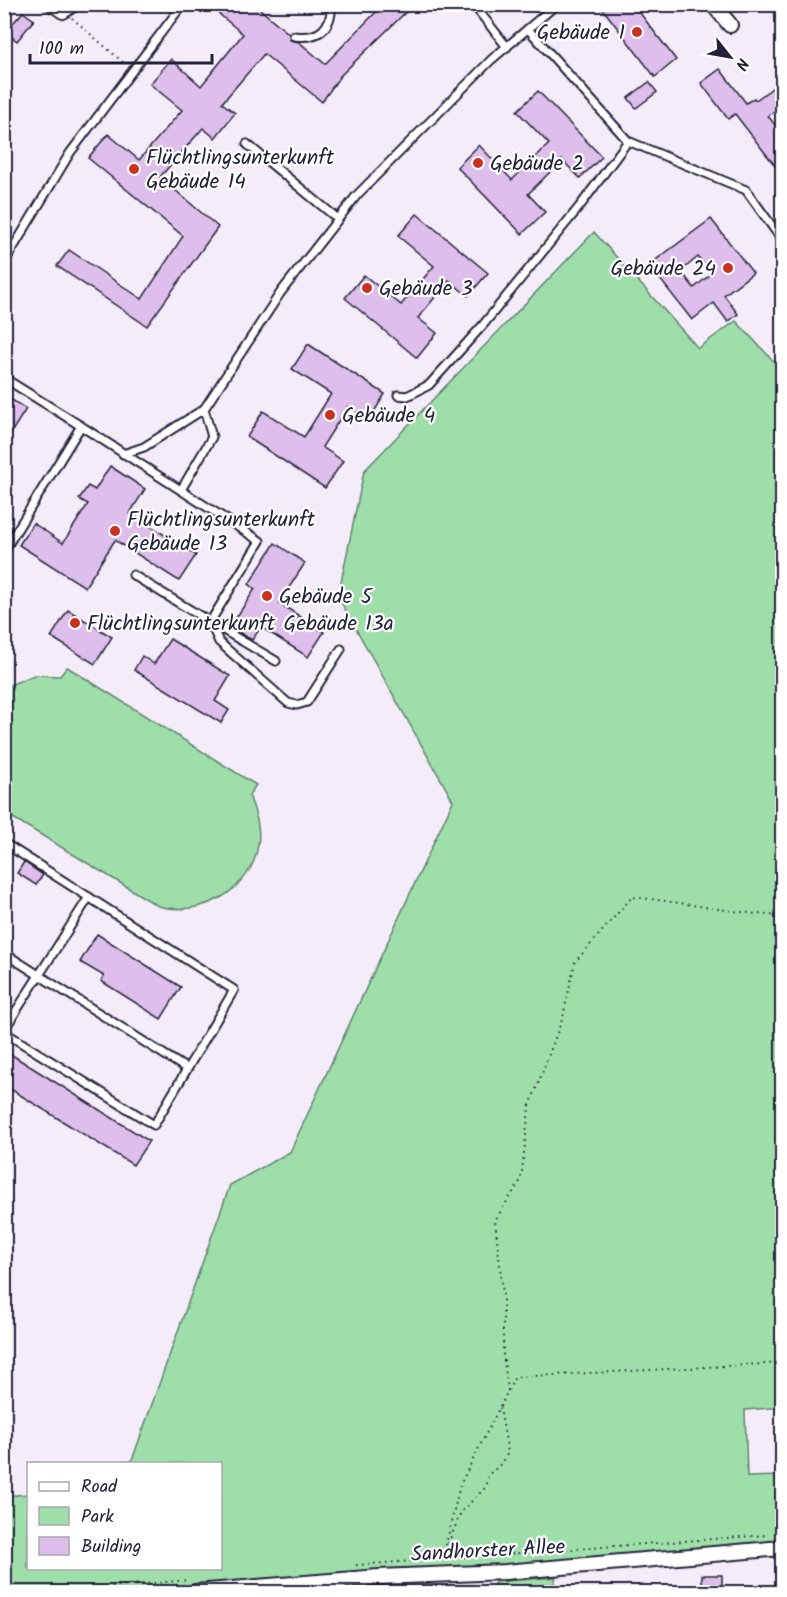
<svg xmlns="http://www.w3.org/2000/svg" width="787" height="1597" font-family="Kalam,sans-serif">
  <rect width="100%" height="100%" fill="#f5ecf9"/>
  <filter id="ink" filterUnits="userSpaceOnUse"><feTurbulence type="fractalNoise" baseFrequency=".0167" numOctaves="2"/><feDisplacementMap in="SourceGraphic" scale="12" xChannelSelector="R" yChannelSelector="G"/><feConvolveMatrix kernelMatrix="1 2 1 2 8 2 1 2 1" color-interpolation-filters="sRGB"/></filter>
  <g filter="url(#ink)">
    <!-- green -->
    <g fill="#9edfa9" stroke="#608072" stroke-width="1.5">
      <path d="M594,232L698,348L736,321L782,370V1407L745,1410L747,1477L782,1476V1551L183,1592H5L4,1496L28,1494V1568H220V1464L131,1463L230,1185L290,1152L453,801L338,597L364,471Z"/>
      <path d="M67,667L256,785L249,795C255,812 261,827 258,845C252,891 200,918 158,906L5,813V687L34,675L60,676Z"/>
      <path d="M556,1577L551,1592H491L495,1582Z"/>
    </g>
    <!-- building -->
    <g fill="#debeea" stroke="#22223b" stroke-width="1.5" fill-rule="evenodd">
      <path d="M207,4H254L289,34L290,40L299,42L325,64L378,10L373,4H403L408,10L340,76L322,102L264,54L222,103L235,113L215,138L203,128L160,177L218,227L147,326L57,266L69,250L142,299L183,236L88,158L108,134L139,160L182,110L150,84L171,59L201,86L243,34Z"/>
      <path d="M599,4H633L676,60L655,77Z"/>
      <path d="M23,12L34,20L17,41L5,32Z"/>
      <path d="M720,69L746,103L754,98L756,100L783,80V105L768,116L783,135V176L735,114L728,119L701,83Z"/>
      <path d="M649,82L657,92L636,108L628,98Z"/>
      <path d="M538,91L602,157L580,178L562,160L528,194L545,212L522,234L457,167L479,145L512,180L549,144L517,111Z"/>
      <path d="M417,214L488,273L468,296L449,280L418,318L437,333L417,358L345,298L364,275L401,305L434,266L398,236Z"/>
      <path d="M711,219L753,273L724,295L738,314L728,322L714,303L692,320L649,265ZM698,257L711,274L694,288L681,271Z"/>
      <path d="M308,344L385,394L369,420L348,406L322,447L343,461L325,488L247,437L263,411L304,437L331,394L292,369Z"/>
      <path d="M4,395L26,409L4,444Z"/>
      <path d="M110,466L145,489L130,513L196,555L179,581L115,540L85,587L19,545L33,523L63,543L88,504L79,499L88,486L95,490Z"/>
      <path d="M275,543L305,563L279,603L324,632L308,657L261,627L252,640L230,627L255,589L249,584Z"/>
      <path d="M68,610L112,637L95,664L51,637Z"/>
      <path d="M170,639L230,676L215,701L229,710L221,723L134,670L142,656L154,664Z"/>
      <path d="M24,862L43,875L36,885L17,873Z"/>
      <path d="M97,934L181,987L161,1019L101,981L104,976L80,962Z"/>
      <path d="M4,1050L149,1141L133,1165L4,1085Z"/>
      <rect x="702" y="1575" width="20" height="16"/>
    </g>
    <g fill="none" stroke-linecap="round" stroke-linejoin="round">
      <defs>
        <g id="service">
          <path d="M473,4L507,47"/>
          <path d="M294,36C318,39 331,30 332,4"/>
          <path d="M628,141L746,190L782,240"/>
          <path d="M247,144L338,219"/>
          <path d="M4,263L70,153L183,4"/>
          <path d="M4,378L81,426L4,551"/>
          <path d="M398,395L407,396L429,385L483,325L580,206L628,141L528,29"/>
          <path d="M81,426L260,541L210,622L133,575"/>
          <path d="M123,454L144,447L204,409"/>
          <path d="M181,490L212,437L204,409L281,292L357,195L491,60L557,4"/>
          <path d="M210,622L219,642L288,703L297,705L307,702L341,649"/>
          <path d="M210,622L276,661"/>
          <path d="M4,843L234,990L154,1125L4,1032"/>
          <path d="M4,953L187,1069"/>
          <path d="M4,1030L89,897"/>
        </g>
        <g id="minor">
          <path d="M53,4L63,11L73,4"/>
          <path d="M713,4L730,25"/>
          <path d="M195,1592L379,1577L505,1572L782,1548"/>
        </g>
      </defs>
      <!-- service casing -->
      <use href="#service" stroke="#22223b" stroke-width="11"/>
      <!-- minor casing -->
      <use href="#minor" stroke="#22223b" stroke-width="18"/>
      <!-- path -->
      <g stroke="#22223b" stroke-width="2" stroke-dasharray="1.5 4.5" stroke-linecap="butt">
        <path d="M72,18L125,64"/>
        <path d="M508,1391L503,1354V1294L495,1220L521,1180L529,1108L563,1017L575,962L632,897C682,902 732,913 782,916"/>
        <path d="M446,1549L461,1512L485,1488L488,1475L499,1466L508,1453L500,1408"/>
        <path d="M443,1557L460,1485L515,1377L782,1363"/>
        <path d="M356,1565L767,1535"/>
        <path d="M52,1592L189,1580"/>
        <path d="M496,1592L499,1585"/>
      </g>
      <!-- service -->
      <use href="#service" stroke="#fff" stroke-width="7"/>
      <!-- minor -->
      <use href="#minor" stroke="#fff" stroke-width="14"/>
    </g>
  </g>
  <!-- markers -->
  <g fill="#c8321e" stroke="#fff" stroke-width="2">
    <circle cx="637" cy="32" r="6"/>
    <circle cx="478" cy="163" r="6"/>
    <circle cx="134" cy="169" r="6"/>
    <circle cx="728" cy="268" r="6"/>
    <circle cx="367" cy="288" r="6"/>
    <circle cx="330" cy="415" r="6"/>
    <circle cx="115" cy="531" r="6"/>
    <circle cx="267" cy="596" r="6"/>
    <circle cx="75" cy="623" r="6"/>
  </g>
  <g text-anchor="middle" stroke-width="4.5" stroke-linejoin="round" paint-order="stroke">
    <!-- poi labels -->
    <g font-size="21" fill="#22223b" stroke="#fff" text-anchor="start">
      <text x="625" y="39" text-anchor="end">Gebäude 1</text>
      <text x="146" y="164">Flüchtlingsunterkunft<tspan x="146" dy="24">Gebäude 14</tspan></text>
      <text x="490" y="170">Gebäude 2</text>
      <text x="716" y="275" text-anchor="end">Gebäude 24</text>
      <text x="379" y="295">Gebäude 3</text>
      <text x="342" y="422">Gebäude 4</text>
      <text x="127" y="526">Flüchtlingsunterkunft<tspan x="127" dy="24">Gebäude 13</tspan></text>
      <text x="279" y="603">Gebäude 5</text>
      <text x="87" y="630">Flüchtlingsunterkunft Gebäude 13a</text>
    </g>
    <!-- street labels -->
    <g font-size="21" fill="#22223b" stroke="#fff">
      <text transform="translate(488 1550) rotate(-3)" y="7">Sandhorster Allee</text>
    </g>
  </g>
  <!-- margin -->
  <rect width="787" height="1597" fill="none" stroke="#fff" stroke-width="24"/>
  <rect x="12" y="12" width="763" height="1573" fill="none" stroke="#22223b" stroke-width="2" filter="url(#ink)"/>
  <!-- legend -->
  <rect x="27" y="1462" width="195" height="108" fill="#ffffff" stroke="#a7a7b1" stroke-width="1.5"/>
  <rect x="39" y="1482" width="30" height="9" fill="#ffffff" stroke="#a7a7b1" stroke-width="1.5"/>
  <text x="81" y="1492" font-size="18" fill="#22223b">Road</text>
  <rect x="39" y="1507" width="30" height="18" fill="#9edfa9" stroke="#a7a7b1" stroke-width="1.5"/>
  <text x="81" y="1522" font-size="18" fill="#22223b">Park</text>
  <rect x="39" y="1537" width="30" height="18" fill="#debeea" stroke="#a7a7b1" stroke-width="1.5"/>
  <text x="81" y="1552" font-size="18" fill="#22223b">Building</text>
  <!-- north arrow -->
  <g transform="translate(730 57) rotate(121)" stroke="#ffffff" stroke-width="4.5" paint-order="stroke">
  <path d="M0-4.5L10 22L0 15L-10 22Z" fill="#22223b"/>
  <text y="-9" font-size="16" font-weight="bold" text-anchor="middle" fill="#22223b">N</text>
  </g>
  <!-- scale -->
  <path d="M30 54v9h182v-9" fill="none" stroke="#22223b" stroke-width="3"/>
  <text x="39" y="54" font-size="18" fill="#22223b" stroke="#ffffff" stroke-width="4.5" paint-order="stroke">100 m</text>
</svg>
